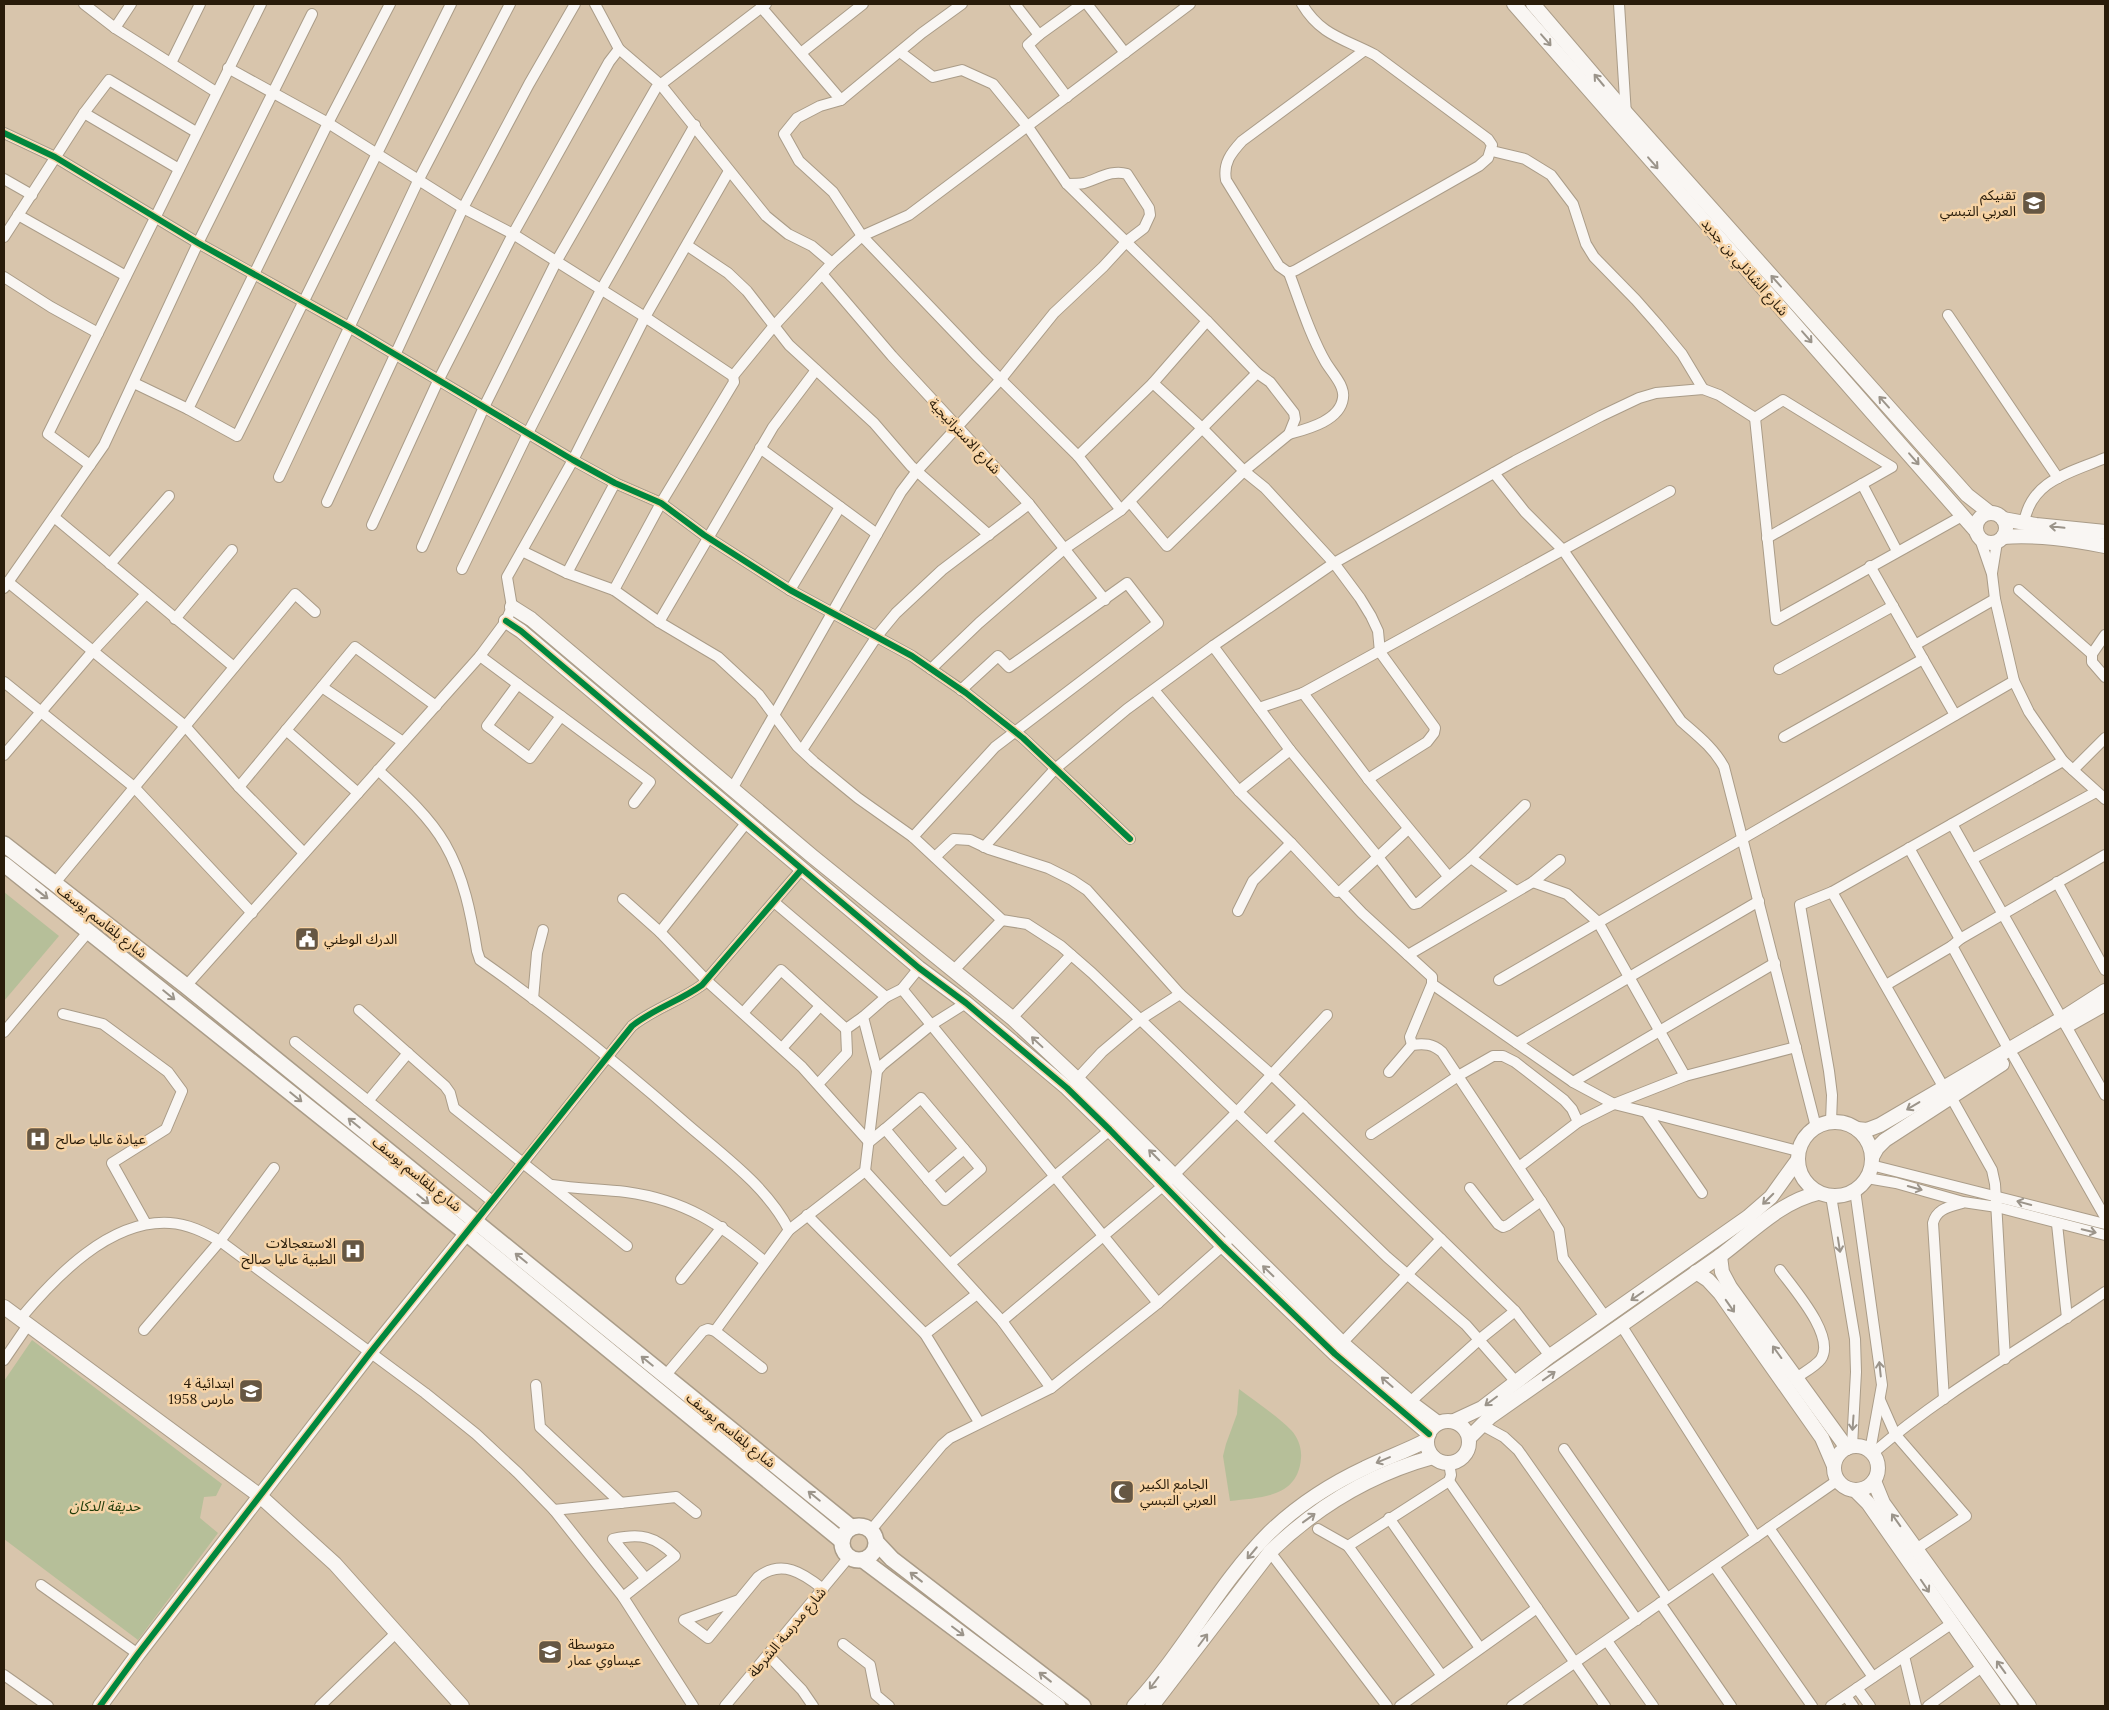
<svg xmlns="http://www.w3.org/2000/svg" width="2109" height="1710" font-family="Lora,'Noto Sans Arabic',serif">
  <rect width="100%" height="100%" fill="#d8c5ac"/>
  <!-- green -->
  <g fill="#b6bf99">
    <path d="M4,892L59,936L4,1001Z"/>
    <path d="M32,1340L222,1484L216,1496L204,1497L200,1518L218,1533L138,1640L4,1539V1381Z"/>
    <path d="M1239,1389C1256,1402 1276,1415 1291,1430C1298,1437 1302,1449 1301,1458C1298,1498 1261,1497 1230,1501L1223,1456L1226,1444L1237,1414Z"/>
  </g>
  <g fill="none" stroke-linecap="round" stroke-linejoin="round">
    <defs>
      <g id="street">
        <path d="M84,4L115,28L216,92"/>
        <path d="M595,4L619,49L661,85L766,216L788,234L812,246L832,263"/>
        <path d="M962,4L922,33L841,100L820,106L797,118L784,134L799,161L833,192L862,236L978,357L1078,456L1121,510"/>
        <path d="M1015,4L1039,35L1082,4"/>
        <path d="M1087,4L1125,53"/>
        <path d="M1302,4C1321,36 1345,39 1375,55L1488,139L1492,145L1488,158L1479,166L1296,270L1289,273L1279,266L1226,180C1223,163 1231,153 1242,141L1365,50"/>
        <path d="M1619,4L1626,115"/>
        <path d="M761,7L841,100"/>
        <path d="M115,28L131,4"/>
        <path d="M1039,35L1028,45L1067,97"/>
        <path d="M900,52L933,77L962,70L993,84L1028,127L1067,184L1207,321L1153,383L1202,428L1244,471L1265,488L1334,563L1360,598L1371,616L1378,631L1380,652L1435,728L1434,733L1427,742L1368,779"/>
        <path d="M801,53L863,4"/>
        <path d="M171,63L200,4"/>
        <path d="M228,68L328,123L463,208L513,234L645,317L733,376L734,382L661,503L614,590"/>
        <path d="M84,113L179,169"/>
        <path d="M4,133L55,157L198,243L349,327L573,460L615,483L661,503L704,535L790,590L912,656L966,693L1023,738L1130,839"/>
        <path d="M1492,151L1525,159L1551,175L1573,204L1586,244L1594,257L1636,300L1658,325L1682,354L1703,389"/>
        <path d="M4,179L32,195"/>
        <path d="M18,215L126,276"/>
        <path d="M4,237L84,113L109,80L196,132"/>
        <path d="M688,246L728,273L747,291L789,345L874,423L911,466L989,535"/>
        <path d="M1289,273C1300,302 1309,333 1325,361C1331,372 1345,385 1343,398C1340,421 1307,429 1289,434"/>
        <path d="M822,274L892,356L1029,504L1105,600"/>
        <path d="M4,277L51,307L98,333"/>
        <path d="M1948,315L2058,478"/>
        <path d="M1207,321L1257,373"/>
        <path d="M733,376L773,327L832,263L862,236L909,215L1190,4"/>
        <path d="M134,383L188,409L237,436L451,4"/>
        <path d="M188,409L328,123L390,4"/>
        <path d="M1755,418L1776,620L1964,515"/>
        <path d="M1755,418L1783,400L1892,467L1767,538"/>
        <path d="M760,448L877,534"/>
        <path d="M1078,456L1153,383"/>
        <path d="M90,465L48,434L261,4"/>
        <path d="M1494,473L1525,512L1563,550L1681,721C1697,735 1714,748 1724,767L1816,1127"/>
        <path d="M279,477L418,181L510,4"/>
        <path d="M1862,484L1897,551"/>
        <path d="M327,502L463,208L529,84L575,4"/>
        <path d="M54,517L234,667"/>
        <path d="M2024,523C2031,480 2070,473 2105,458"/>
        <path d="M372,525L438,381L513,234L609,62L619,49"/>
        <path d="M1980,539L1992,574L1995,599L2014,681L2029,712L2063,761L2105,799"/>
        <path d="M422,547L484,407L556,262L656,88L766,4"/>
        <path d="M522,551L567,573L614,590L659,622L718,657L759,695L797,746L814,762L858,798L913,837L1002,920L1027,924L1061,946L1092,973L1387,1257L1466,1325L1516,1382"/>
        <path d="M110,564L169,496"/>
        <path d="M1870,566L1955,715"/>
        <path d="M462,569L528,433L601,290L695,125"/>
        <path d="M567,573L615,483"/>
        <path d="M1992,573L1997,542"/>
        <path d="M8,582L185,726L239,787L304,853"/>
        <path d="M4,588L104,445L198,243L312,14"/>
        <path d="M790,590L840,507"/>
        <path d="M2019,590L2092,654"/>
        <path d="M175,619L232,550"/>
        <path d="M659,622L773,427L816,370"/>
        <path d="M2105,635L2092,654V662L2105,677"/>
        <path d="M1915,645L1995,599"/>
        <path d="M480,656L650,782L634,803"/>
        <path d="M931,669L979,623L1064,549L1121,510L1257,373L1270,382L1294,413L1295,419L1289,434L1244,471L1167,546L1130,502"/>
        <path d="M1779,669L1893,606"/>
        <path d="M4,682L134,787L252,913"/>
        <path d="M518,684L487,726L530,758L561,716"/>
        <path d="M322,687L403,742"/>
        <path d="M1154,690L1239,791L1291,843L1337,892L1341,891L1378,857L1290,750L1213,646"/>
        <path d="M1259,708L1303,693"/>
        <path d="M286,730L358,793"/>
        <path d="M1784,737L1923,659"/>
        <path d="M802,750L877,636L896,613L942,570L1029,504"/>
        <path d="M4,755L93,651L146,594"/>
        <path d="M378,770C402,792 429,816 445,844C464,877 471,914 477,951L480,960C553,1011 622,1067 689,1126C725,1157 767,1187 789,1230"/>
        <path d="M2073,770L2105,738"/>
        <path d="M239,787L355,647L436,706"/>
        <path d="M732,789L877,534L901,492L917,471L1001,379L1054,313L1103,267L1127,241L1144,228L1150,215L1149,208L1127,174C1112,169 1098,179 1084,183C1079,184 1073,184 1067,184"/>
        <path d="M1239,791L1290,750"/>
        <path d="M1952,824L2105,1095"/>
        <path d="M1408,829L1378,857L1414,904L1418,903L1471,858"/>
        <path d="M913,837L995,747L1158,623L1127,583L1009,667L998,656L961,690"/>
        <path d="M984,847L1055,769L1127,709L1213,646L1334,563L1515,461L1601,416L1639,398L1656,393L1703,389L1719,395L1755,418"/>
        <path d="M1909,848L1960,939"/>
        <path d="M935,857L954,839L970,840L989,849L1048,868L1072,880L1087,890L1180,994L1141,1019L1102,1052L1077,1079"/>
        <path d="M1972,859L2096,792"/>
        <path d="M1448,876L1368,779L1303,693L1670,491"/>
        <path d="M1533,882L1567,894L1598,922L1685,1076"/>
        <path d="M2057,882L2105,970"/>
        <path d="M54,884L295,594L315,612"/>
        <path d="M1341,891L1362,913L1432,977V984L1410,1037L1412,1045"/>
        <path d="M1516,891L1471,858L1525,805"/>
        <path d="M1832,892L1944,1088"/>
        <path d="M623,899L660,932L707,981L802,1067L869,1142L885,1129"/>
        <path d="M774,902L886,997"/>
        <path d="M1238,911L1253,881L1291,843"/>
        <path d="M660,932L747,822"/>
        <path d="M1952,946L2009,1050"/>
        <path d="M1408,955L1533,882L1560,860"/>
        <path d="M953,971L1002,920"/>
        <path d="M1499,980L2014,681"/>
        <path d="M1432,984L1573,1082L1614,1104L1646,1112"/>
        <path d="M1886,985L1952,946L1960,939L2105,855"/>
        <path d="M186,986L480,656L506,621L512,607L507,577L573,460L645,317L729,171"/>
        <path d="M902,989L1158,1303"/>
        <path d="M1180,994L1272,1075L1441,1239L1515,1311L1550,1356"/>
        <path d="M533,999L537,953L543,930"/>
        <path d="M359,1010L445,1086L450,1093L454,1108L627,1246"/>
        <path d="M743,1013L781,970L846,1029L863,1017"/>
        <path d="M63,1014L103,1024L168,1072L182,1091L166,1129L112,1163L146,1224"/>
        <path d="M1012,1018L1071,955"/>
        <path d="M4,1032L89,931"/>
        <path d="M295,1042L492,1201"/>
        <path d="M1517,1043L1759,901"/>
        <path d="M782,1048L820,1006"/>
        <path d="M2014,1057L2105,1217"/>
        <path d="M877,1071L863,1017L886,997L902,989L919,968"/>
        <path d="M1389,1072L1412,1045C1424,1043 1433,1044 1442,1052L1541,1201L1559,1230L1563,1258L1606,1318"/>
        <path d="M1573,1082L1775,963"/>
        <path d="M818,1084L847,1053L846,1029"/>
        <path d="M1951,1097L1992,1170L1995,1184L2005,1359"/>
        <path d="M921,1098L981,1169L945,1200L885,1129Z"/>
        <path d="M368,1101L408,1053"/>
        <path d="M1578,1122L1614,1104L1685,1076L1796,1047"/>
        <path d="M1831,1122L1832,1095L1829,1071L1800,905L1832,892L2063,761"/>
        <path d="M1371,1134L1458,1076L1493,1056H1503L1515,1062L1564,1100L1572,1109L1578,1122L1519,1167"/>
        <path d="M1267,1141L1303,1105"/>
        <path d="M1871,1165L2105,1224"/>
        <path d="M865,1171L1002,1321L1051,1388"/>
        <path d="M1867,1178L1896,1183L1963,1202L1997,1207L2105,1235"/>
        <path d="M928,1180L964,1149"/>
        <path d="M552,1185C577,1189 601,1189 626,1192C685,1200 721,1224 765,1262"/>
        <path d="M1470,1188L1498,1224L1503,1227L1508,1225L1541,1201"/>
        <path d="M1855,1190L1882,1385L1870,1451"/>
        <path d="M1702,1193L1646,1112L1798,1151"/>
        <path d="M1831,1196L1855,1339L1856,1372L1852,1446"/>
        <path d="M807,1215L925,1334L979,1422"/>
        <path d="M476,1222L632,1026C653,1009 680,1001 702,985L801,870"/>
        <path d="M2057,1224L2067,1318"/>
        <path d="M951,1263L1110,1130"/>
        <path d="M1780,1270C1793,1288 1836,1336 1821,1359C1816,1366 1803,1373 1796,1378"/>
        <path d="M681,1279L722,1227"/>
        <path d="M20,1319C55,1277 110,1219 170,1223C188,1224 204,1232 220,1241L425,1393L476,1434L518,1473L554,1510L623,1597L693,1706"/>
        <path d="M1002,1321L1164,1185L1236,1113L1327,1015"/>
        <path d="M1621,1325L1756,1537"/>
        <path d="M144,1330L220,1241L274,1168"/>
        <path d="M715,1331L789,1230L865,1171L877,1071L882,1065L931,1025L966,1003"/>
        <path d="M925,1334L977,1294"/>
        <path d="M1342,1343L1441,1239"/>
        <path d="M4,1360L28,1325"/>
        <path d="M665,1376L703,1331L708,1329L715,1331L762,1368"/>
        <path d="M536,1385L540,1427L621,1503"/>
        <path d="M1944,1399L1933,1223C1937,1208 1950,1207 1962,1203"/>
        <path d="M1880,1400L1895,1434L1966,1516L1916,1549"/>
        <path d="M1410,1402L1480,1339L1515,1311"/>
        <path d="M1482,1425L1504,1437L1518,1450L1637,1620"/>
        <path d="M1564,1449L1667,1598"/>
        <path d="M1873,1453C1944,1392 2028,1345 2105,1292"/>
        <path d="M1449,1481L1605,1706"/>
        <path d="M554,1510L676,1497L696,1513"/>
        <path d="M1389,1518L1480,1648"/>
        <path d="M1769,1528L1873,1677"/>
        <path d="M1318,1529L1348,1546L1442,1676"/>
        <path d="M871,1530L942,1445L950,1438L1051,1388L1158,1303L1227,1242"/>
        <path d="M1348,1546L1449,1481L1451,1475L1449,1463"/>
        <path d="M1270,1552L1387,1706"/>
        <path d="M1714,1566L1812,1706"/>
        <path d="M41,1585L138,1654"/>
        <path d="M623,1597L675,1556C655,1536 641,1533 613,1539L646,1579"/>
        <path d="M739,1600L684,1620L708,1638L758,1577C782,1559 803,1573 823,1589"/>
        <path d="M1660,1603L1731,1706"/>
        <path d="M1607,1641L1653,1706"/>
        <path d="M843,1644L870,1665L876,1695L889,1706"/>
        <path d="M768,1655L802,1690L813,1706"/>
        <path d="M1904,1656L1916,1706"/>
        <path d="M4,1675L48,1706"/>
        <path d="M1857,1688L1870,1706"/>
        <path d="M1846,1696L1853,1706"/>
        <path d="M320,1706L397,1632"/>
        <path d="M725,1706L849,1557"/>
        <path d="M1400,1706L1537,1608"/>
        <path d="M1512,1706L1838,1480"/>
        <path d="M1831,1706L1951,1624"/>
        <path d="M1928,1706L1982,1667"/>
      </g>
      <g id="secondary">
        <path d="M1514,4L1976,531"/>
        <path d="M1533,4L1627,114L1967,495L1990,513"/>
        <circle cx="1991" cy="528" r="15"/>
        <path d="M2003,519L2036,525L2105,532"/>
        <path d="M2003,537C2036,534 2073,540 2105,546"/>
        <path d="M512,607L531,619L812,856L1012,1018L1077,1079L1342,1343L1410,1402L1438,1423"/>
        <path d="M506,621L521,631L919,968L966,1003L1067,1088L1110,1130L1223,1246L1335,1354L1429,1434"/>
        <path d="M2068,1025L2105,1004"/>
        <circle cx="1835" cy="1159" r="37"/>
        <path d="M1857,1129L1867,1130L1880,1125L2063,1018L2105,991"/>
        <path d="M1872,1157L1877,1148L1885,1140L2002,1064"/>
        <path d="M1720,1256L1722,1272L1730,1287L1847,1448"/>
        <path d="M1696,1272L1708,1280L1720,1293L1822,1438L1834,1466"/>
        <path d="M4,1307L260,1496L335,1564L462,1706"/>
        <path d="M1454,1421L1482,1408L1550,1356L1748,1217L1771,1197L1797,1161"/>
        <circle cx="1448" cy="1442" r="21"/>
        <path d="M1469,1438L1490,1417C1567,1363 1644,1310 1720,1256C1751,1233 1780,1202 1818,1193"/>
        <circle cx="1856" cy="1468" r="22"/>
        <path d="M1874,1481L1883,1503L2029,1706"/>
        <path d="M1855,1490L1868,1503L2010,1706"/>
        <path d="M100,1706L138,1654L370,1353L474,1224"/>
        <path d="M1134,1706C1184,1652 1218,1584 1270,1532C1297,1506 1331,1484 1365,1468C1385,1458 1407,1451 1427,1440"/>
        <path d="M1152,1706L1270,1552C1315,1508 1371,1474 1433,1457"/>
      </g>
      <g id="primary">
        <path d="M4,844L186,986L851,1527"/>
        <path d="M4,864L466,1233L842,1541"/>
        <circle cx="859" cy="1543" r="17"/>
        <path d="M877,1543L892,1559L1083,1706"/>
        <path d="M863,1560L1058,1706"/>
      </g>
    </defs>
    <!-- street casing -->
    <use href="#street" stroke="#aa9c88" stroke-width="12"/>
    <!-- secondary casing -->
    <use href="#secondary" stroke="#aa9c88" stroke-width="16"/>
    <!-- primary casing -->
    <use href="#primary" stroke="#aa9c88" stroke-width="18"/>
    <!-- street -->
    <use href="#street" stroke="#f9f6f3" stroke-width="10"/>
    <!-- secondary -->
    <use href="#secondary" stroke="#f9f6f3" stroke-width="14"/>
    <!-- primary -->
    <use href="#primary" stroke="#f9f6f3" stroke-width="15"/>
    <defs>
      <g id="cycleway">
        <path d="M4,133L55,157L198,243L349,327L573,460L615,483L661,503L704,535L790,590L912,656L966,693L1023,738L1130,839"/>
        <path d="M506,621L521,631L919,968L966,1003L1067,1088L1110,1130L1223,1246L1335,1354L1429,1434"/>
        <path d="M100,1706L138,1654L370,1353L632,1026C653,1009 680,1001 702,985L801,870"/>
      </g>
    </defs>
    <!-- cycleway casing -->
    <use href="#cycleway" stroke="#f7d4a6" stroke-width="9"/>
    <!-- cycleway -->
    <use href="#cycleway" stroke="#00873e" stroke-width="6"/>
  </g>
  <!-- one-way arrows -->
  <defs><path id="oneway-shaft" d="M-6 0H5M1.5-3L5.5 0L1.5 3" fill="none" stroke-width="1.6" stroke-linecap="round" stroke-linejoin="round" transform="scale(1.25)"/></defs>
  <g stroke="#9b948a">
    <use href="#oneway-shaft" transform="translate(1546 40) rotate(49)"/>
    <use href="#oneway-shaft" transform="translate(1599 80) rotate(-130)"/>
    <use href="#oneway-shaft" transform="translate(1653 163) rotate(49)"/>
    <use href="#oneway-shaft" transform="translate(1776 281) rotate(-132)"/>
    <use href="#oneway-shaft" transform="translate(1807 337) rotate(49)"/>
    <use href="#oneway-shaft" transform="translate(1884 402) rotate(-132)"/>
    <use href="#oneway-shaft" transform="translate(1914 459) rotate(49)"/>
    <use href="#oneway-shaft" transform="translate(2057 527) rotate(-174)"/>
    <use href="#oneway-shaft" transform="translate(42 894) rotate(38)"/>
    <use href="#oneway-shaft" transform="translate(169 995) rotate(39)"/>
    <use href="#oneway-shaft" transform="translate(1037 1042) rotate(-137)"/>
    <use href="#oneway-shaft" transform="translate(296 1097) rotate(39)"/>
    <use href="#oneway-shaft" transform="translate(1913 1106) rotate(149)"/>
    <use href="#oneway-shaft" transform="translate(354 1123) rotate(-141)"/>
    <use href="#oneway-shaft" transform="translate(1154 1155) rotate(-135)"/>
    <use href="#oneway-shaft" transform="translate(1915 1188) rotate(16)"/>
    <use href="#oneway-shaft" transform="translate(423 1199) rotate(39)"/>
    <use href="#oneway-shaft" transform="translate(1768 1199) rotate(135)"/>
    <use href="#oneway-shaft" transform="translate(2024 1203) rotate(-165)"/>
    <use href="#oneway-shaft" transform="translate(2089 1231) rotate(13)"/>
    <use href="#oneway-shaft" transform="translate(1839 1245) rotate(81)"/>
    <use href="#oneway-shaft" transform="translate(521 1258) rotate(-141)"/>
    <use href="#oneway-shaft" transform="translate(1268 1271) rotate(-136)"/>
    <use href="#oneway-shaft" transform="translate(1637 1296) rotate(145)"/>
    <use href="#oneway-shaft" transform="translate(1730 1306) rotate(55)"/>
    <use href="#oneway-shaft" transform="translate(1777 1352) rotate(-126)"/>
    <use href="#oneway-shaft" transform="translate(647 1361) rotate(-141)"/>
    <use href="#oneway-shaft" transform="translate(1880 1369) rotate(-96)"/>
    <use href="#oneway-shaft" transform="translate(1549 1376) rotate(-35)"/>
    <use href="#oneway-shaft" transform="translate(1387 1382) rotate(-139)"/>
    <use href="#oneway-shaft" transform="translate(1491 1401) rotate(143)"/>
    <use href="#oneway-shaft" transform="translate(1853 1423) rotate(94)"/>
    <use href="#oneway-shaft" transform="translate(1383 1460) rotate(157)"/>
    <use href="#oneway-shaft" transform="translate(814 1496) rotate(-141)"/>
    <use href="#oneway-shaft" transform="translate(1309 1518) rotate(-36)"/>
    <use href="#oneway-shaft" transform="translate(1896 1520) rotate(-125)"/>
    <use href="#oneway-shaft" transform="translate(1252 1553) rotate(130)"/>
    <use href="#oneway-shaft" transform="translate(916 1577) rotate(-142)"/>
    <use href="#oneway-shaft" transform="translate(1925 1586) rotate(56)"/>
    <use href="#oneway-shaft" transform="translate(958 1631) rotate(37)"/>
    <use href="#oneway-shaft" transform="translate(1203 1640) rotate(-53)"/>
    <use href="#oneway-shaft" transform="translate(2001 1667) rotate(-126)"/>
    <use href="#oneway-shaft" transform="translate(1045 1677) rotate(-142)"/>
    <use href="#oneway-shaft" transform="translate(1154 1683) rotate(127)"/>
  </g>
  <!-- icons -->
  <defs>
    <symbol id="school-square" viewBox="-11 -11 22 22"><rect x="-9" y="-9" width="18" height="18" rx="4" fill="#665743" stroke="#f7d4a6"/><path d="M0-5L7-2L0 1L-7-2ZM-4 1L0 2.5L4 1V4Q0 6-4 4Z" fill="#fff"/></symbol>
    <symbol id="civic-square" viewBox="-11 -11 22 22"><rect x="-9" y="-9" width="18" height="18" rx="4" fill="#665743" stroke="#f7d4a6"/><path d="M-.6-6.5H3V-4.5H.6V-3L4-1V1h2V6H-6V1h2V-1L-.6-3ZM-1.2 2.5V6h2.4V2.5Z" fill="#fff"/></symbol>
    <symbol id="hospital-square" viewBox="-11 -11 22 22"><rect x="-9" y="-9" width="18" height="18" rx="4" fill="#665743" stroke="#f7d4a6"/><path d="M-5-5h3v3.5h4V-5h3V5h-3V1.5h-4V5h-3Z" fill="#fff"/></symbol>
    <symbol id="mosque-square" viewBox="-11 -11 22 22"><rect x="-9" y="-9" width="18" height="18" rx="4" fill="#665743" stroke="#f7d4a6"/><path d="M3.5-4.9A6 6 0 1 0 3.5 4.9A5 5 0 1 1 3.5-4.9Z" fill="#fff"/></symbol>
  </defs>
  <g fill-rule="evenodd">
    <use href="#school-square" x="2020" y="189" width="28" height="28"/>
    <use href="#civic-square" x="293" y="925" width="28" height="28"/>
    <use href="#hospital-square" x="24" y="1125" width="28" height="28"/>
    <use href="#hospital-square" x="339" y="1237" width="28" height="28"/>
    <use href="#school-square" x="237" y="1377" width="28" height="28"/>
    <use href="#mosque-square" x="1108" y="1478" width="28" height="28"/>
    <use href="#school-square" x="536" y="1638" width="28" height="28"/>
  </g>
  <g text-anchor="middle" stroke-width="5" stroke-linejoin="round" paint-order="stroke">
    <!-- poi labels -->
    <g font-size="14" fill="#291c0a" stroke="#f7d4a6" text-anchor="start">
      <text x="2016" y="200" text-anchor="end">تقنيكم<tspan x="2016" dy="16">العربي التبسي</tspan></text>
      <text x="324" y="944">الدرك الوطني</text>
      <text x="56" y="1144">عيادة عاليا صالح</text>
      <text x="336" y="1248" text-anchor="end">الاستعجالات<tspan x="336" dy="16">الطبية عاليا صالح</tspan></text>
      <text x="234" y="1388" text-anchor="end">ابتدائية 4<tspan x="234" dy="16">مارس 1958</tspan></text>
      <text x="1140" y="1489">الجامع الكبير<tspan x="1140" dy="16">العربي التبسي</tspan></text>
      <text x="568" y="1649">متوسطة<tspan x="568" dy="16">عيساوي عمار</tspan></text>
    </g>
    <!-- street labels -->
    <g font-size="14" fill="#291c0a" stroke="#f7d4a6">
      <text transform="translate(1745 267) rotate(49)" y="5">شارع الشاذلي بن جديد</text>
      <text transform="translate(965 436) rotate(47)" y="5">شارع الاستراتيجية</text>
      <text transform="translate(102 921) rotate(38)" y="5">شارع بلقاسم يوسف</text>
      <text transform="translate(417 1174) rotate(39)" y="5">شارع بلقاسم يوسف</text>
      <text transform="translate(731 1430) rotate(39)" y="5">شارع بلقاسم يوسف</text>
      <text transform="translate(787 1632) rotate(-50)" y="5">شارع مدرسة الشرطة</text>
    </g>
    <!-- park labels -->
    <g font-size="14" font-style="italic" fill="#1e3a08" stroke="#f7d4a6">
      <text x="105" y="1511">حديقة الدكان</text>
    </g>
  </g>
  <!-- border -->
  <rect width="2109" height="1710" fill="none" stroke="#291c0a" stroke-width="10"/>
</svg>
